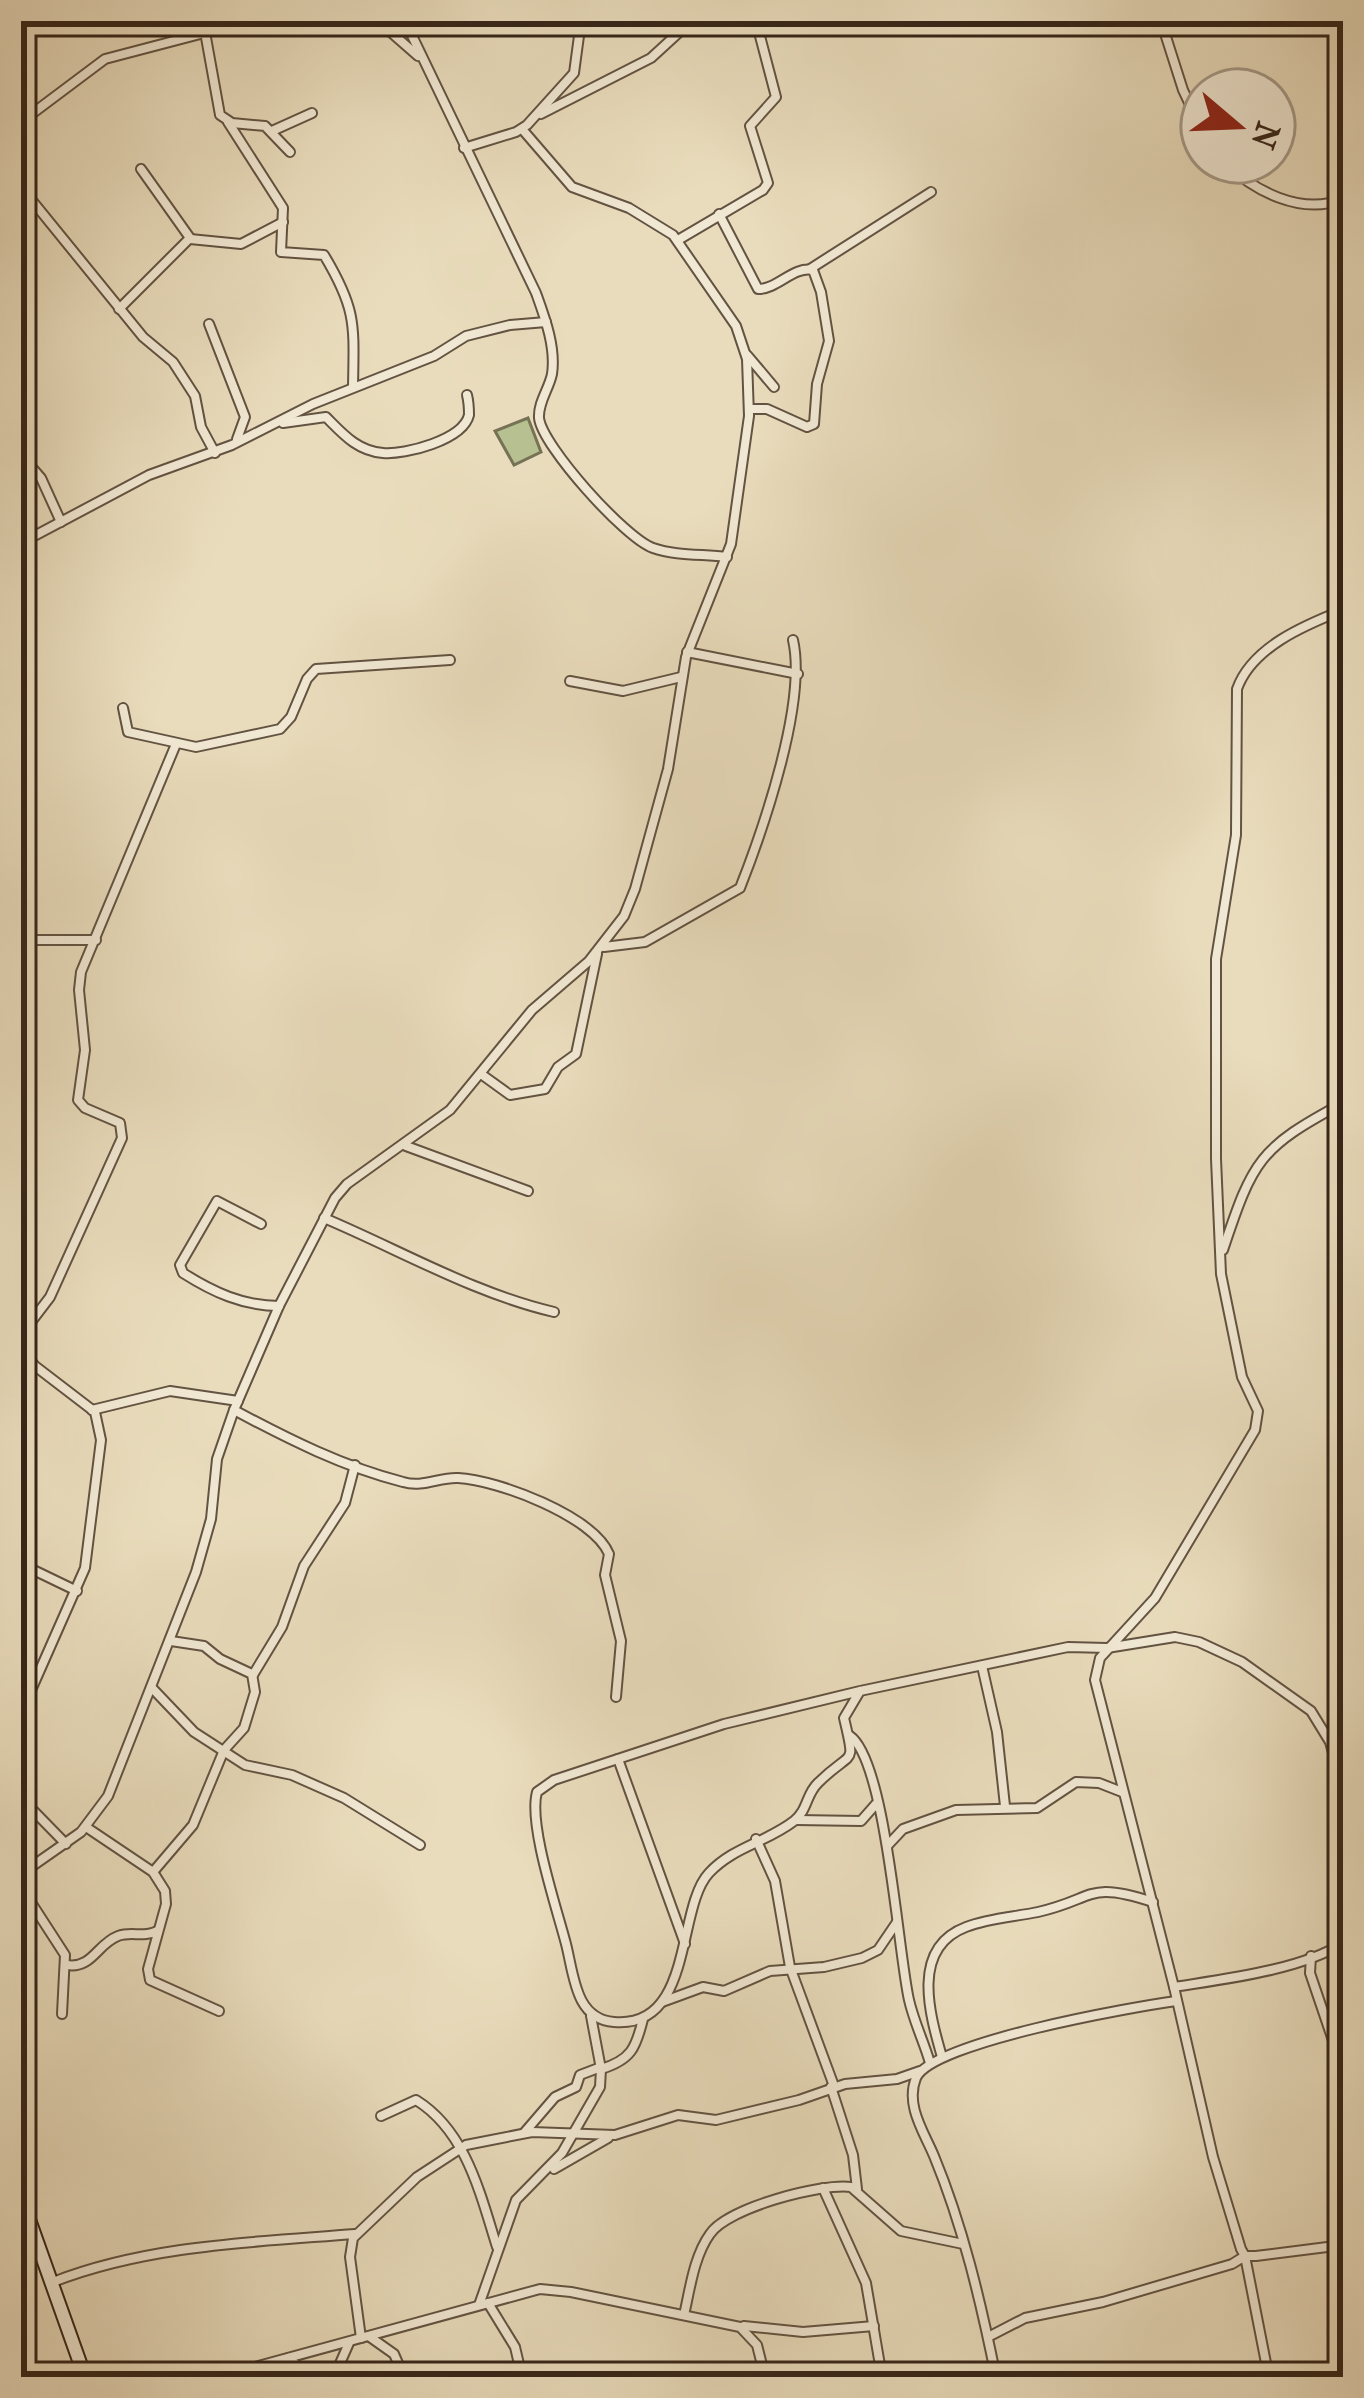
<svg xmlns="http://www.w3.org/2000/svg" width="1364" height="2398" font-family="'IM FELL French Canon',serif">
  <rect width="100%" height="100%" fill="#e9dcbc"/>
  <filter id="stains"><feTurbulence type="fractalNoise" baseFrequency=".00167" numOctaves="4"/><feColorMatrix values="0 0 0 0 .2 0 0 0 0 .09 0 0 0 0 .02 0 0 0 .5 -.17"/></filter>
  <radialGradient id="worn" r=".72"><stop offset=".6" stop-color="#630" stop-opacity="0"/><stop offset="1" stop-color="#630" stop-opacity=".3"/></radialGradient>
  <!-- green -->
  <path fill="#b6c091" stroke="#767255" stroke-width="3" d="M528,418L541,452L514,465L495,431Z"/>
  <g fill="none" stroke-linecap="round" stroke-linejoin="round">
    <defs>
      <g id="minor">
        <path d="M378,21L418,56"/>
        <path d="M405,21L536,293C545,318 556,347 552,374C549,389 538,402 539,418C542,446 626,539 653,548C676,556 703,554 727,557"/>
        <path d="M676,21L694,26L715,21"/>
        <path d="M1161,21L1183,90L1202,130"/>
        <path d="M205,32L220,115L232,123L265,126L290,152"/>
        <path d="M541,114L651,58L687,25"/>
        <path d="M21,122L105,59L250,21"/>
        <path d="M228,122L283,208L281,252L324,255C357,310 354,325 353,387"/>
        <path d="M272,131L312,113"/>
        <path d="M464,148L516,132L527,125L574,73L581,21"/>
        <path d="M1224,162C1254,191 1301,216 1343,199"/>
        <path d="M21,187L143,337L173,362L195,396L201,427L215,453"/>
        <path d="M719,214L758,289C778,289 793,266 813,270L821,292L829,341L817,384L814,424L807,427L767,409H749"/>
        <path d="M190,239L241,244L283,222"/>
        <path d="M678,240L763,190L768,183L750,126L776,97L756,21"/>
        <path d="M810,269L931,192"/>
        <path d="M119,309L190,238L141,169"/>
        <path d="M209,324L245,417L237,439"/>
        <path d="M747,355L774,387"/>
        <path d="M283,423L326,417C342,433 357,451 383,453C405,455 463,440 469,415C469,411 468,399 467,395"/>
        <path d="M21,455L41,478L61,522"/>
        <path d="M21,543L149,475L232,445L313,404L434,356L466,336L510,325L546,322"/>
        <path d="M1343,610C1305,625 1252,647 1237,689L1236,835L1216,959V1159L1221,1274L1242,1377L1258,1411L1255,1430L1155,1598L1100,1658L1095,1680L1174,1987L1213,2157L1241,2249L1245,2256H1256L1343,2245"/>
        <path d="M687,652L798,674"/>
        <path d="M570,681L623,691L681,677"/>
        <path d="M123,708L128,732L196,747L280,729L291,717L307,679L316,669L450,660"/>
        <path d="M21,940H96"/>
        <path d="M604,947L645,942L740,888C764,827 807,702 793,640"/>
        <path d="M481,1074L510,1095L545,1089L558,1067L576,1054L597,954"/>
        <path d="M406,1146L528,1191"/>
        <path d="M324,1218C400,1250 473,1293 554,1312"/>
        <path d="M261,1224L217,1201L180,1265L183,1273C213,1292 243,1306 279,1306"/>
        <path d="M1223,1250C1253,1160 1259,1148 1343,1103"/>
        <path d="M21,1335L50,1297L122,1138L120,1123L85,1108L78,1100L85,1050L79,990L81,972L176,744"/>
        <path d="M21,1349L35,1366L95,1412L101,1440L85,1568L21,1713"/>
        <path d="M92,1410L170,1391L238,1401"/>
        <path d="M234,1410C288,1439 344,1467 403,1482C423,1488 439,1477 458,1478C498,1480 593,1516 609,1554L605,1575L621,1641L616,1697"/>
        <path d="M21,1564L77,1591"/>
        <path d="M982,1666L997,1732L1005,1806"/>
        <path d="M253,1675L282,1627L304,1566L345,1503L355,1465"/>
        <path d="M152,1688L194,1732L245,1765L292,1775L344,1798L420,1845"/>
        <path d="M860,1691L844,1718C856,1769 853,1748 818,1783C806,1794 808,1810 794,1821C767,1842 733,1847 709,1873C676,1908 694,2029 614,2022C575,2019 574,1975 566,1944C557,1909 528,1824 537,1792L554,1780L724,1724L860,1691L1068,1647L1107,1648L1175,1637L1199,1642L1242,1662L1311,1711L1330,1742L1343,1788"/>
        <path d="M850,1736C886,1761 898,1952 909,2000C914,2022 924,2042 930,2063"/>
        <path d="M618,1759L685,1944"/>
        <path d="M21,1798L66,1844"/>
        <path d="M797,1820L861,1821L876,1804"/>
        <path d="M86,1827L153,1872L165,1891L166,1904L148,1969L150,1980L219,2011"/>
        <path d="M756,1839L775,1881L790,1967L834,2086"/>
        <path d="M888,1845L903,1829L956,1810L1037,1808L1076,1782L1099,1783L1122,1792"/>
        <path d="M153,1872L193,1825L224,1750L244,1728L255,1692L252,1674L220,1659L204,1646L171,1641"/>
        <path d="M21,1874L81,1832L108,1796L196,1572L211,1519L217,1459L234,1410L279,1306L335,1198L347,1184L450,1110L532,1010L589,961L624,916L635,889L668,769L686,657L731,544L749,416L747,359L736,326L673,235L629,208L572,187L522,129"/>
        <path d="M21,1887L65,1955L62,2014"/>
        <path d="M1311,1956L1310,1973L1343,2070"/>
        <path d="M67,1965C92,1969 97,1944 118,1936C132,1931 143,1938 157,1931"/>
        <path d="M1174,1987C1224,1979 1301,1970 1343,1943"/>
        <path d="M662,2002L703,1987L724,1991L770,1971L824,1967L862,1958L878,1950L897,1922"/>
        <path d="M942,2057C930,2015 910,1948 966,1927C989,1918 1014,1917 1038,1912C1096,1899 1086,1880 1153,1902"/>
        <path d="M601,2069C631,2060 636,2048 643,2019"/>
        <path d="M831,2087L853,2155L857,2189"/>
        <path d="M381,2116L416,2100C466,2131 480,2193 497,2247"/>
        <path d="M524,2133L555,2097L576,2087L580,2075L601,2067"/>
        <path d="M554,2169L608,2138"/>
        <path d="M823,2188L866,2283L882,2377"/>
        <path d="M53,2282C147,2245 255,2242 355,2234"/>
        <path d="M488,2303L515,2347L522,2377"/>
        <path d="M479,2305L516,2200L562,2153L600,2087L601,2069L591,2016"/>
        <path d="M684,2315C690,2289 694,2256 710,2234C727,2208 821,2183 851,2187L901,2231L963,2244"/>
        <path d="M744,2326L803,2332L874,2326"/>
        <path d="M990,2336L1025,2318L1103,2302L1232,2264L1245,2256L1267,2368L1235,2377"/>
        <path d="M370,2337L394,2354L404,2377"/>
        <path d="M361,2338L350,2257L353,2238L417,2177L466,2145L532,2132L615,2135L678,2115L716,2120L799,2100L845,2084L897,2079L920,2071"/>
        <path d="M289,2358L309,2377"/>
        <path d="M218,2377L540,2289L571,2292L740,2327L757,2345L765,2377"/>
        <path d="M334,2377L349,2343"/>
        <path d="M996,2377C981,2303 963,2226 934,2156C924,2132 905,2105 916,2078C932,2042 1133,2007 1176,2001"/>
      </g>
      <path id="secondary" d="M21,2197L85,2377"/>
    </defs>
    <!-- minor casing -->
    <use href="#minor" stroke="#635342" stroke-width="12"/>
    <!-- secondary casing -->
    <use href="#secondary" stroke="#362519" stroke-width="16"/>
    <!-- minor -->
    <use href="#minor" stroke="#f1e8d3" stroke-width="8"/>
    <!-- secondary -->
    <use href="#secondary" stroke="#f1e8d3" stroke-width="12"/>
  </g>
  <!-- margin -->
  <rect width="1364" height="2398" fill="none" stroke="#e9dcbc" stroke-width="72"/>
  <rect x="24" y="24" width="1316" height="2350" fill="none" stroke="#362519" stroke-width="6"/>
  <rect x="36" y="36" width="1292" height="2326" fill="none" stroke="#362519" stroke-width="3"/>
  <!-- north arrow -->
  <g transform="translate(1238 126) rotate(109)"><circle r="57" fill="#f1e8d3" stroke="#a69a89" stroke-width="3"/>
  <path d="M0-9L21 45L0 30L-21 45Z" fill="#8f2418"/>
  <text y="-18" font-size="33" font-weight="bold" text-anchor="middle" fill="#362519">N</text>
  </g>
  <rect width="100%" height="100%" filter="url(#stains)"/>
  <rect width="100%" height="100%" fill="url(#worn)"/>
</svg>
